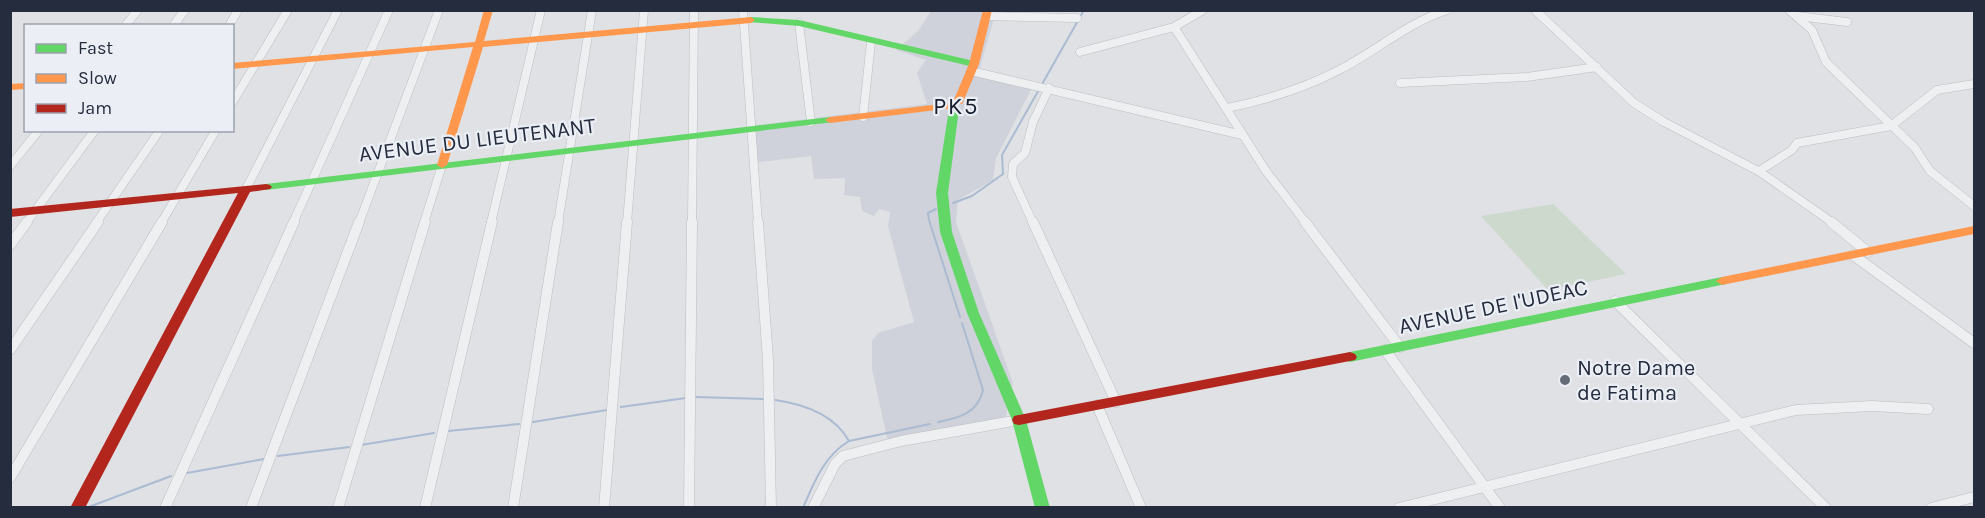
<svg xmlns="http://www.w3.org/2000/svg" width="1985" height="518" font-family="Karla,sans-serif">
  <rect width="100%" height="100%" fill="#dfe1e4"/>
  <!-- built -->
  <path fill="#cfd2da" d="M931,11H996L979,71L1034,84L996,158L993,180L958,200L956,222L1013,383L1005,420L889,446L872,369V341L878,333L914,322L888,226L890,212L879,209L874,216L862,211L860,197L844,195L845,178L814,179L811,156L751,163L749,126L927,104L917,73L926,60L896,50L918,31Z"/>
  <!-- green -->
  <path fill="#ced9ce" d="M1553,204L1626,274L1548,290L1481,216Z"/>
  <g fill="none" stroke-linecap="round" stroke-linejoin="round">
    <!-- stream -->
    <g stroke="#aabbd2" stroke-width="2">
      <path d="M953,203L972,196L1003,174L1002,155L1084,10"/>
      <path d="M936,209L928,213L929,220L960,317"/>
      <path d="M695,397L764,399"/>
      <path d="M775,400C804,404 834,414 849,441"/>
      <path d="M621,407L686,398"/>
      <path d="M533,422L607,410"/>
      <path d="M938,422C959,418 978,413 983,390L962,323"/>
      <path d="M448,431L519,424"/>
      <path d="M361,445L434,433"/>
      <path d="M278,456L349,447"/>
      <path d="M187,473L264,459"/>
      <path d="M86,508L171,476"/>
      <path d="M803,508C814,482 824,456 849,441L930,424"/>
    </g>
    <defs>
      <g id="street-far1">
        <path d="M743,10L758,223"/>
        <path d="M1535,10L1634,103L1664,122L1760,172L1833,223"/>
        <path d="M1789,10L1812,30L1826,62L1915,148L1930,171L1974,206"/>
        <path d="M987,16L1077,18"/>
        <path d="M1797,16L1847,22"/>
        <path d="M799,23L811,122"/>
        <path d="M125,26L138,10"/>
        <path d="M173,26L185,10"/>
        <path d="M229,26L238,10"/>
        <path d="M1174,27L1266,171L1306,223"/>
        <path d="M1080,52L1174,27L1203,10"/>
        <path d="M971,71L1242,135"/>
        <path d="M1400,83L1527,77L1597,67"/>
        <path d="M232,103L288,10"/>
        <path d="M1227,108C1267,100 1305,88 1341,69C1377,50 1408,23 1447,10"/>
        <path d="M863,117L871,42"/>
        <path d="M10,166L39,130"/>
        <path d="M1759,171L1792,150L1797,143L1891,126L1937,90L1974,84"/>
        <path d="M246,189L338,10"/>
        <path d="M26,223L95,130"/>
        <path d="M96,223L160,130"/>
        <path d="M161,223L216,130"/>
        <path d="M293,223L389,10"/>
        <path d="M359,223L439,10"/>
        <path d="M424,223L442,165"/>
        <path d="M491,223L541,10"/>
        <path d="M558,223L592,10"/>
        <path d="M627,223L644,10"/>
        <path d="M692,223L694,10"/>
        <path d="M1033,223L1012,177L1013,164L1025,153L1033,122L1049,88"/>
      </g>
      <g id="street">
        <path d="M758,222L768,360L771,508"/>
        <path d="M1033,222L1116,402"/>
        <path d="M1305,222L1400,347"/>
        <path d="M1831,222L1868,252"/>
        <path d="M10,245L27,222"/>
        <path d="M1853,255L1974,343"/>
        <path d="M1615,301L1826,508"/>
        <path d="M10,350L98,222"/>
        <path d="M1385,350L1500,508"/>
        <path d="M1097,405L1141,508"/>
        <path d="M10,478L162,222"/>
        <path d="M165,508L294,222"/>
        <path d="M251,508L359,222"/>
        <path d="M338,508L425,222"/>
        <path d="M425,508L492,222"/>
        <path d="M513,508L558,222"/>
        <path d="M604,508L627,222"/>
        <path d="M689,508L692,222"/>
        <path d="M813,508L835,464L843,456L901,441L1019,420"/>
        <path d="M1399,508L1796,410L1872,406L1928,409"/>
        <path d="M1931,508L1974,497"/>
      </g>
    </defs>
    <!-- street-far1 casing -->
    <use href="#street-far1" stroke="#bcbec2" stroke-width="9"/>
    <!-- street casing -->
    <use href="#street" stroke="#bcbec2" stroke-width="11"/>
    <!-- street-far1 -->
    <use href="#street-far1" stroke="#eeeff1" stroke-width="8"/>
    <!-- street -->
    <use href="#street" stroke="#eeeff1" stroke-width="10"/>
    <!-- fast -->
    <g fill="#63d668" fill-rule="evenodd">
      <path d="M751,17L799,20L974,61L979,64L974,67L799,26L748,22L747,20Z"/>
      <path d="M954,106L959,109L948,193L952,232L979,313L1026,420L1050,508H1035L1012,420L967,313L940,232L936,193L949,109Z"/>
      <path d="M830,117L834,118V122L266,190L260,187L266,184Z"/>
      <path d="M1722,277L1726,278L1728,281L1726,284L1350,362L1345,360L1343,357L1345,354L1350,352Z"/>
    </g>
    <!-- slow -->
    <g fill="#ff974d" fill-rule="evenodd">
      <path d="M484,10H493L484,41L751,17L755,20L751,23L483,47L447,165L442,168L437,165L473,47L232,69V63L475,42Z"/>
      <path d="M983,10H992L979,64L963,102L962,104H954L953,102L969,64Z"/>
      <path d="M26,83V89L10,90V84Z"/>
      <path d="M949,103L953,104V108L830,123L825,120L830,117Z"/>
      <path d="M1974,226V234L1722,285L1716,281L1722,277Z"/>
    </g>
    <!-- jam -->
    <g fill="#b3261e" fill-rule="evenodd">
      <path d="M266,184L270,185L272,187L270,189L250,192L85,508H70L238,193L10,217V209Z"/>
      <path d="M1350,352L1355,354L1357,357L1355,360L1019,425L1014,424L1012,420L1014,416L1019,415Z"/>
    </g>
  </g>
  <!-- markers -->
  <circle fill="#666b78" stroke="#ebeff5" stroke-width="2" cx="1565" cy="380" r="6"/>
  <g text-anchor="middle" stroke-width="4.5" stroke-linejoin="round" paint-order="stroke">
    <!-- street labels -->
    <g font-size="22" fill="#252c3e" stroke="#ebeff5">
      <text transform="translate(477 139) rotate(-7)" y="8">AVENUE DU LIEUTENANT</text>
      <text transform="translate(1493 306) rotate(-12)" y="8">AVENUE DE I'UDEAC</text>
    </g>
    <!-- poi labels -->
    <g font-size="22" fill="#252c3e" stroke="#ebeff5" text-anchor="start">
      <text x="1577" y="375">Notre Dame<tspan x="1577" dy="25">de Fatima</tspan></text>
    </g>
    <!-- neighbourhood labels -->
    <g font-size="24" letter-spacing="1.5" fill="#171e2f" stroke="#ebeff5">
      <text x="956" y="114">PK5</text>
    </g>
  </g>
  <!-- border -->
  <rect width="1985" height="518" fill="none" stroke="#252c3e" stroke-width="24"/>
  <!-- legend -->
  <rect x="24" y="24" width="210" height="108" fill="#ebeff5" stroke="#9ca1ac" stroke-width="1.5"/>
  <rect x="36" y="44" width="30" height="9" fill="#63d668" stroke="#9ca1ac" stroke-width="1.5"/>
  <text x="78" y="54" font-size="18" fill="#252c3e">Fast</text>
  <rect x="36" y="74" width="30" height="9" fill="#ff974d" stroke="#9ca1ac" stroke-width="1.5"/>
  <text x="78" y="84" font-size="18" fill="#252c3e">Slow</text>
  <rect x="36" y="104" width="30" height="9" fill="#b3261e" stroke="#9ca1ac" stroke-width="1.5"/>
  <text x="78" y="114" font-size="18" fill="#252c3e">Jam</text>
</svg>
